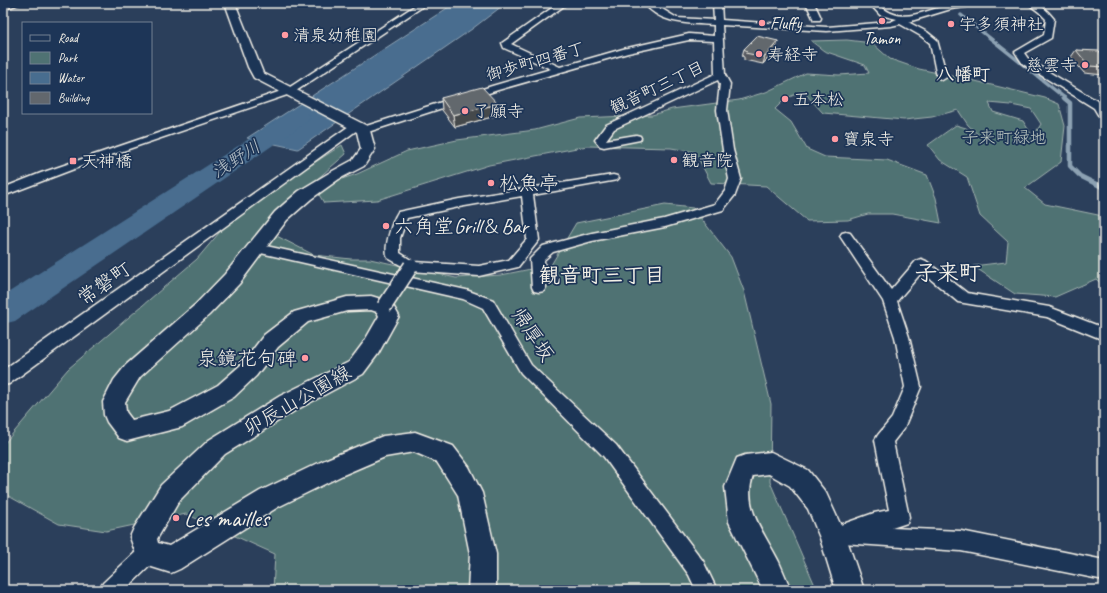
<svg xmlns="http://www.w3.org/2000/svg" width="1107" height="593" font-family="Caveat,'Klee One',sans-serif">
  <rect width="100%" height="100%" fill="#2b3f5b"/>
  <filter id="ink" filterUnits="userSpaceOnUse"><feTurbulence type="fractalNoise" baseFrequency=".025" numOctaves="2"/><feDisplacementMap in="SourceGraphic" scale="8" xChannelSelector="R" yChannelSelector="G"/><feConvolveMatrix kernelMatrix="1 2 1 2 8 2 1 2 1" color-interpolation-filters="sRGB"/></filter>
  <g filter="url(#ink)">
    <!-- green -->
    <g fill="#4f7273" stroke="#a2b2ae" fill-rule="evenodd">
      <path d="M847,40L872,43L890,59L919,69L971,80L1045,98L1059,104L1065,126L1061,162L1025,188L1045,204L1098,215L1104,218V286L1096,279L1055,297L1015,294L973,266L1006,262L1008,242L980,216L967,177L940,160L928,145L956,125L966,128L984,140L968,125L958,110L932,117L904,120L823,113L803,91L785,99L775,109L791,122L807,149L825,157L887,160L927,175L936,198L941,223L892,214H868L848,220L807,221L766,186L711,183L695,152L671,148L587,146L489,165L377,200L324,203L315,188L357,174L407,151L457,140L535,130L580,118L652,115L672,109L739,100L766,92L806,73L839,75L869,73L865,65L824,51L811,41ZM989,103L1011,105L1031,109L1041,124L1033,137L1023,121L993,112Z"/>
      <path d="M342,145L346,154L261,228L314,255L351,259H370L456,278L501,275L551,265L576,223L665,205L693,208L731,257L744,291L771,404L770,482L817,590H273L275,554L186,514L106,531L59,524L3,493V445L68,369L197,259L236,213Z"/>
    </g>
    <!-- water -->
    <path fill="#486d8f" stroke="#8da2b3" d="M455,3H506L472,29L298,149L247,138Z"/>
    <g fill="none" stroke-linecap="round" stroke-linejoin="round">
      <!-- stream-far1 -->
      <path stroke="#8da2b3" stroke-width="3.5" d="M961,15L1066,99"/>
      <!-- stream -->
      <path stroke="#8da2b3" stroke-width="4.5" d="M1064,98L1070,103V166L1080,176L1104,188"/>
      <!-- river -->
      <path fill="#486d8f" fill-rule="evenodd" d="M299,110L307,112L311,117L307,122L15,321L3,324V296L291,112Z"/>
      <defs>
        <g id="street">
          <path d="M10,3H21L3,10V5Z"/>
          <path d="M419,3H428L293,93L108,156L3,196V188L41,173L287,89Z"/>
          <path d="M559,3H568L511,44L560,67L623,49L689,34L714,36V25C689,23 661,25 644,3H652L677,18L714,20L713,3H721L722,20L827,27L890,22L897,19L880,15L869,3H877C901,27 921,11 949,5C960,2 972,3 983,3L979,5L951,9L908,22L927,32L937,40L947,77L942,80L937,77L930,43L921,36L900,24L891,26L827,31L722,25L725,75L730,84L727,110L733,150L741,179L735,195L723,210L665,227L592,241L553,252L544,260L546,287L544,291L539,292L534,291L532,287L530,259L543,246L592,233L664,219L715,204L725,191L729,179L723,150L717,110L720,84L718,80L614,129L606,140L636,135L640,136L641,138L640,140L604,147L600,146L595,140L606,125L715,74L714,41L689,40L628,53L498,90L368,132L364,133L359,130L360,128L492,86L551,69L504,48L502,43Z"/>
          <path d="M806,3H814L821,18L820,20H814Z"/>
          <path d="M1027,3C1040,3 1046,9 1054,19L1051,38L1024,53L1029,60L1102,104L1104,108V119L1100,118L1094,108L1023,64L1015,52L1044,35L1046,19L1039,12Z"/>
          <path d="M356,123L361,126L360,128L9,384L3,385V370L352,124Z"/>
          <path d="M613,175L617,176L619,178L617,180L533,195L539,240L518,267L479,276L411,271L388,258C383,249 392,221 398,212L459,199ZM522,196L527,239L509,260L479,266L414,262L400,253V238L407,218L459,207Z"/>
          <path d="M846,232L850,233L891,290L916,261L921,259L926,261L967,293L1049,307L1104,328V340L1047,317L958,302L922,272L897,301L909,337L921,387L904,428L893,442L909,517L907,523L892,528L961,531L1104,560V580L961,551L842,543L839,545L832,542L829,535L832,528L874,513L889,510L875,440L878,435L892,418L905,387L895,337L883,301L840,236L842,233Z"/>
          <path d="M257,244L466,290L493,300L531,365L616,445L703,561L717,590H696L689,575L604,457L521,373L483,308L463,299L252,251L251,248L252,245Z"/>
          <path d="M148,544L155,547L158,554L155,561L125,590H100L103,583L141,547Z"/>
        </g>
        <g id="secondary">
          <path d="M225,3H235L263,73L369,127L375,149L364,166L339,179L311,199L287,220L239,284L209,315L140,377L125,402L126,412L132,420L169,411L218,385L242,364L264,335L294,312L347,297L371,296L391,302L399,316L378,354L363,374L296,410L225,454L179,501L157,539L158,543L169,546L260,491L327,459L383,436L415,432L453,446L469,467L482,493L496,554V590H468L470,554L458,495L437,462L414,452L385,457L343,475L278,507L180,569L171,573L139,563L130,537L134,528L161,485L209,440L280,396L349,362L364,342L379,316L377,312L371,310L347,311L308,322L278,347L256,376L234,397L182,427L127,441L119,438L107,422L104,415L103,402L114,380L126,365L195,305L225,274L275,212L299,191L329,173L353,160L361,149L357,132L254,78L248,67Z"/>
          <path d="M771,452L808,470L826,493L846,537L864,590H836L820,538L808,509L790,486L769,474L753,476C742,508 765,534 779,562C783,571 787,581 791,590H763L729,522L725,487L737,458L745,455Z"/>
        </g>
      </defs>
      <!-- street casing -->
      <use href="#street" stroke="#f4f1e8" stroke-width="3"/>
      <!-- secondary casing -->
      <use href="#secondary" stroke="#f4f1e8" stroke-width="3"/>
      <!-- street -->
      <use href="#street" fill="#1d3557" fill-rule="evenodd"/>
      <!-- secondary -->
      <use href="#secondary" fill="#1d3557" fill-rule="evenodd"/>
      <defs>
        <path id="street-bridge" d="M384,307L411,266"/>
      </defs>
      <!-- street-bridge casing -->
      <use href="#street-bridge" stroke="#f4f1e8" stroke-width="17" stroke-linecap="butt"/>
      <!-- street-bridge -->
      <use href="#street-bridge" stroke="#1d3557" stroke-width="14"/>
    </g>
    <!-- wall -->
    <g fill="#54595e" stroke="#f4f1e8">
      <path d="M778,41L776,48L763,64L744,60V57L742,56L744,49Z"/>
      <path d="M1076,50L1104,57V75L1084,73L1071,57Z"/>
      <path d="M441,98L498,104L499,115L455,127L442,110Z"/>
    </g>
    <!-- shaded-wall -->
    <g fill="#45484c" stroke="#f4f1e8">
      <path d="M778,41L776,48L763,64L765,57Z"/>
      <path d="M498,104L499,115L455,127L453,115Z"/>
    </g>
    <!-- building -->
    <g fill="#62676d" stroke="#f4f1e8">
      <path d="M757,36L778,41L765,57L745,53L747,51L744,49Z"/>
      <path d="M1076,50L1099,51L1104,57V67L1089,66Z"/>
      <path d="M482,87L498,104L453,115L441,98Z"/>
    </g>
  </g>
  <!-- markers -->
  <g fill="#ff9aa2" stroke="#1d3557" stroke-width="1.5">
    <circle cx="882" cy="21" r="4"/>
    <circle cx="762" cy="23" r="4"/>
    <circle cx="951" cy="24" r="4"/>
    <circle cx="285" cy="35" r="4"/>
    <circle cx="759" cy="54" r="4"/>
    <circle cx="1085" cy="65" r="4"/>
    <circle cx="785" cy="99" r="4"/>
    <circle cx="465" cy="111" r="4"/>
    <circle cx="835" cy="139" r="4"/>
    <circle cx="674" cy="160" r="4"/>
    <rect x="69" y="157" width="8" height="8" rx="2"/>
    <circle cx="491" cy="183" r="4"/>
    <circle cx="386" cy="226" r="4"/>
    <circle cx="305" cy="358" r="4"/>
    <circle cx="176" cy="518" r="4"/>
  </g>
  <g text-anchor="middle" stroke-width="3.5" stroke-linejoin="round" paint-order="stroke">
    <!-- far-poi labels -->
    <g font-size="17" fill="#f4f1e8" stroke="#1d3557" text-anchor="start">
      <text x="770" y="29">Fluffy</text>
      <text x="959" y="30">宇多須神社</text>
      <text x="293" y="41">清泉幼稚園</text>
      <text x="882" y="44" text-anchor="middle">Tamon</text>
      <text x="767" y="60">寿経寺</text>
      <text x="1077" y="71" text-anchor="end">慈雲寺</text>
      <text x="793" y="105">五本松</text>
      <text x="473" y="117">了願寺</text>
      <text x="843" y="145">寶泉寺</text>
      <text x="682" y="166">観音院</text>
      <text x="81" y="167">天神橋</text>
    </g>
    <!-- far-street labels -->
    <g font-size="17" fill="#f4f1e8" stroke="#1d3557">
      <text transform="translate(535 61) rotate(-16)" y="6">御歩町四番丁</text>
      <text transform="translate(657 87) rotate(-25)" y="6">観音町三丁目</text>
    </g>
    <!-- far-park labels -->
    <g font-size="17" fill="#bac5bf" stroke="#1d3557">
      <text x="1004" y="143">子来町緑地</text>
    </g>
    <!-- far-quarter labels -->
    <g font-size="18" font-weight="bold" fill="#f4f1e8" stroke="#1d3557">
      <text x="963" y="80">八幡町</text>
    </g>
    <!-- far-water labels -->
    <g font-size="18" font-style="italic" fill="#b8c3c9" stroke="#1d3557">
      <text transform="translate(236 159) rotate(-33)" y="6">浅野川</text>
    </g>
    <!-- poi labels -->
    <g font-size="20" fill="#f4f1e8" stroke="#1d3557" text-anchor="start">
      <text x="499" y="190">松魚亭</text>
      <text x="394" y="233">六角堂Grill＆Bar</text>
      <text x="297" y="365" text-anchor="end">泉鏡花句碑</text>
    </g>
    <!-- street labels -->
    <g font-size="20" fill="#f4f1e8" stroke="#1d3557">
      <text transform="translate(104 283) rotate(-35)" y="7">常磐町</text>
      <text transform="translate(533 334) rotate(56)" y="7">帰厚坂</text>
      <text transform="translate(297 400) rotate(-30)" y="7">卯辰山公園線</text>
    </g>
    <!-- neighbourhood labels -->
    <g font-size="21" font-weight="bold" fill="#f4f1e8" stroke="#1d3557">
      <text x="602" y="282">観音町三丁目</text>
    </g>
    <!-- quarter labels -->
    <g font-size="22" font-weight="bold" fill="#f4f1e8" stroke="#1d3557">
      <text x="948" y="280">子来町</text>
    </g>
    <!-- near-poi labels -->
    <g font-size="24" fill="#f4f1e8" stroke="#1d3557" text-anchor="start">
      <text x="184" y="526">Les mailles</text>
    </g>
  </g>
  <!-- margin -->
  <rect width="1107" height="593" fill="none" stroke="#1d3557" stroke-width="16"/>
  <rect x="8" y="8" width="1091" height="577" fill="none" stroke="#f4f1e8" stroke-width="1.5" filter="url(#ink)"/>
  <!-- legend -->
  <rect x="22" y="22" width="130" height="92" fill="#1d3557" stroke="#738091"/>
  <rect x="30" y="35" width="20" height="6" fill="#1d3557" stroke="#738091"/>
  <text x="58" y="42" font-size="12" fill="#f4f1e8">Road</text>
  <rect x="30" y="52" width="20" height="12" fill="#4f7273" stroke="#738091"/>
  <text x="58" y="62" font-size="12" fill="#f4f1e8">Park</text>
  <rect x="30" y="72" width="20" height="12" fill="#486d8f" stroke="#738091"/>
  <text x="58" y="82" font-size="12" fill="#f4f1e8">Water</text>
  <rect x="30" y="92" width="20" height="12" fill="#62676d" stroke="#738091"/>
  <text x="58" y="102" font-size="12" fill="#f4f1e8">Building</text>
</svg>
